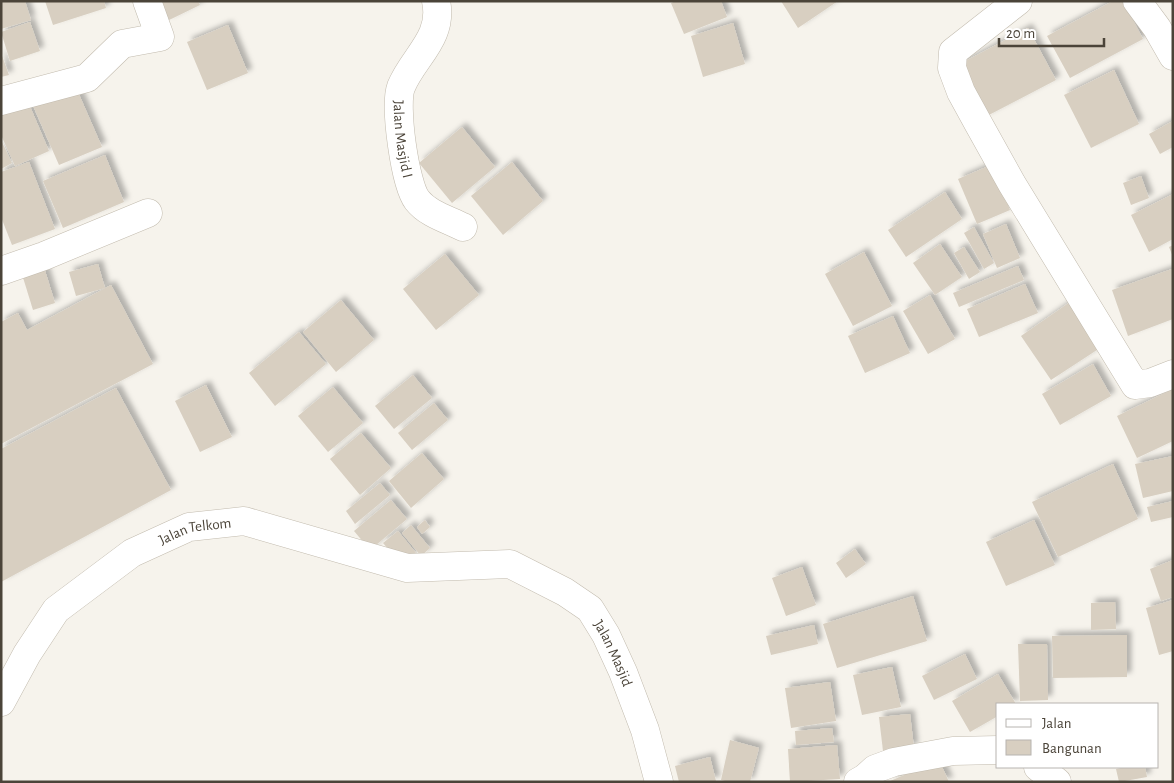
<svg xmlns="http://www.w3.org/2000/svg" width="1174" height="783" font-family="'Alegreya Sans',sans-serif">
  <defs>
    <filter id="shadow"><feDropShadow dx="4.5" dy="-4.5" stdDeviation="2.5" flood-color="#0004"/></filter>
  </defs>
  <rect width="100%" height="100%" fill="#f6f3ec"/>
  <!-- building -->
  <g fill="#d8cfc1" filter="url(#shadow)">
    <path d="M1,1H25L31,20L1,29Z"/>
    <path d="M45,1H104L106,8L53,25Z"/>
    <path d="M157,1H198L200,5L167,21Z"/>
    <path d="M676,1H721L727,17L684,34L671,3Z"/>
    <path d="M781,1H838L798,28Z"/>
    <path d="M1113,1H1123L1143,39L1070,78L1047,36Z"/>
    <path d="M30,22L40,51L10,61L1,32Z"/>
    <path d="M733,23L745,64L703,77L691,36Z"/>
    <path d="M228,25L248,73L207,90L187,42Z"/>
    <path d="M1028,28L1056,80L985,117L958,65Z"/>
    <path d="M1,53L9,75L1,77Z"/>
    <path d="M1114,70L1139,124L1091,148L1064,95Z"/>
    <path d="M74,83L102,147L59,165L31,101Z"/>
    <path d="M26,97L49,151L15,166L1,135V108Z"/>
    <path d="M1173,121V147L1160,154L1149,134Z"/>
    <path d="M462,127L495,167L452,203L419,163Z"/>
    <path d="M1,140L12,163L1,169Z"/>
    <path d="M105,155L124,202L63,228L43,181Z"/>
    <path d="M29,162L55,229L12,245L1,217V172Z"/>
    <path d="M512,162L543,201L503,235L471,196Z"/>
    <path d="M991,165L1010,210L977,224L958,179Z"/>
    <path d="M1141,176L1149,198L1131,205L1123,183Z"/>
    <path d="M945,192L962,219L906,257L888,230Z"/>
    <path d="M1173,194V239L1149,252L1131,215Z"/>
    <path d="M1006,224L1020,258L997,268L983,234Z"/>
    <path d="M974,227L994,263L984,269L964,233Z"/>
    <path d="M940,244L962,277L935,295L913,263Z"/>
    <path d="M1173,245V257L1169,247Z"/>
    <path d="M964,247L980,272L969,279L954,253Z"/>
    <path d="M864,252L892,306L853,326L825,274Z"/>
    <path d="M445,254L479,295L436,330L403,289Z"/>
    <path d="M43,264L55,303L33,310L21,271Z"/>
    <path d="M98,264L105,288L76,296L69,272Z"/>
    <path d="M1018,266L1024,280L959,307L953,293Z"/>
    <path d="M1172,269L1173,319L1128,336L1112,290Z"/>
    <path d="M1025,284L1038,313L979,337L967,309Z"/>
    <path d="M111,285L153,364L1,444V322L18,313L27,330Z"/>
    <path d="M930,295L955,339L928,354L903,311Z"/>
    <path d="M341,300L374,340L336,372L303,332Z"/>
    <path d="M1073,300L1103,346L1051,380L1021,336Z"/>
    <path d="M893,316L910,353L865,373L848,336Z"/>
    <path d="M299,332L326,364L275,406L249,373Z"/>
    <path d="M1093,364L1111,396L1060,425L1042,394Z"/>
    <path d="M413,375L432,398L394,429L375,406Z"/>
    <path d="M206,385L232,437L200,452L175,401Z"/>
    <path d="M333,387L363,423L328,452L298,416Z"/>
    <path d="M116,388L171,490L1,582V449Z"/>
    <path d="M1173,389V441L1137,458L1117,416Z"/>
    <path d="M434,403L448,420L412,450L398,433Z"/>
    <path d="M361,433L391,468L360,495L330,459Z"/>
    <path d="M422,453L444,479L411,508L389,481Z"/>
    <path d="M1173,456V491L1143,498L1135,464Z"/>
    <path d="M1113,464L1138,519L1058,557L1032,502Z"/>
    <path d="M380,483L390,495L355,524L346,511Z"/>
    <path d="M391,500L407,519L370,550L354,531Z"/>
    <path d="M1173,501V517L1151,522L1147,507Z"/>
    <path d="M425,520L430,527L422,534L417,527Z"/>
    <path d="M1034,520L1055,565L1006,586L986,542Z"/>
    <path d="M411,525L430,548L421,556L402,533Z"/>
    <path d="M398,531L416,553L402,565L383,543Z"/>
    <path d="M855,549L866,564L846,578L836,563Z"/>
    <path d="M1173,560V597L1161,601L1150,569Z"/>
    <path d="M802,567L816,605L786,616L772,578Z"/>
    <path d="M913,596L927,641L837,668L823,624Z"/>
    <path d="M1173,600V651L1159,655L1146,608Z"/>
    <path d="M1115,602L1116,629L1091,630V603Z"/>
    <path d="M814,625L818,644L771,655L766,636Z"/>
    <path d="M1127,635V677L1053,678L1052,636Z"/>
    <path d="M1018,644H1047L1048,700L1020,701Z"/>
    <path d="M965,654L977,679L934,700L922,676Z"/>
    <path d="M892,667L901,707L862,715L853,675Z"/>
    <path d="M998,674L1016,704H998V716L970,732L952,701Z"/>
    <path d="M830,682L836,721L791,728L785,688Z"/>
    <path d="M910,714L914,748L883,751L879,717Z"/>
    <path d="M832,728L834,742L796,745L795,731Z"/>
    <path d="M730,740L759,748L750,782H729L721,780Z"/>
    <path d="M837,745L840,779L790,782L788,749Z"/>
    <path d="M710,757L716,781L679,782L675,766Z"/>
    <path d="M939,760L949,782H888Z"/>
    <path d="M1126,767H1145L1147,777L1119,782L1116,769Z"/>
  </g>
  <g fill="none" stroke-linecap="round" stroke-linejoin="round">
    <defs>
      <g id="minor">
        <path id="s1" d="M436,1C444,38 413,57 401,87C394,106 405,184 417,200C428,214 447,219 463,227"/>
        <path d="M1018,1L953,52L952,68L961,92L978,123L1012,184L1135,385L1150,383L1173,374"/>
        <path d="M1137,1L1157,28L1173,56"/>
        <path d="M1,101L87,78L122,44L160,37L147,1"/>
        <path d="M1,271L44,256L148,213"/>
        <path id="s2" d="M1,702L27,654L56,610L132,553L189,527L244,521L407,568L510,564L565,592L590,609L606,635L623,672L645,730L659,782"/>
        <path d="M1038,767L1057,782"/>
        <path d="M858,782L865,778L875,769L894,762L953,751L998,750"/>
      </g>
    </defs>
    <!-- minor casing -->
    <use href="#minor" stroke="#c2bbae" stroke-width="29"/>
    <!-- minor -->
    <use href="#minor" stroke="#fff" stroke-width="28"/>
  </g>
  <g text-anchor="middle" stroke-width="4" stroke-linejoin="round" paint-order="stroke">
    <!-- street labels -->
    <g font-size="15" fill="#4b4439" stroke="#fff">
      <text dy="5" stroke="none"><textPath href="#s1" startOffset="148">Jalan Masjid I</textPath></text>
      <text dy="5" stroke="none"><textPath href="#s2" startOffset="270">Jalan Telkom</textPath></text>
      <text dy="5" stroke="none"><textPath href="#s2" startOffset="735">Jalan Masjid</textPath></text>
    </g>
  </g>
  <!-- border -->
  <rect width="1174" height="783" fill="none" stroke="#4b4439" stroke-width="5"/>
  <!-- legend -->
  <rect x="996" y="703" width="162" height="65" fill="#ffffff" stroke="#b7b4b0"/>
  <rect x="1006" y="719" width="25" height="8" fill="#ffffff" stroke="#b7b4b0"/>
  <text x="1042" y="728" font-size="15" fill="#4b4439">Jalan</text>
  <rect x="1006" y="740" width="25" height="15" fill="#d8cfc1" stroke="#b7b4b0"/>
  <text x="1042" y="753" font-size="15" fill="#4b4439">Bangunan</text>
  <!-- scale -->
  <path d="M999 38v8h105v-8" fill="none" stroke="#4b4439" stroke-width="2.5"/>
  <text x="1006" y="38" font-size="15" fill="#4b4439" stroke="#ffffff" stroke-width="4" paint-order="stroke">20 m</text>
</svg>
